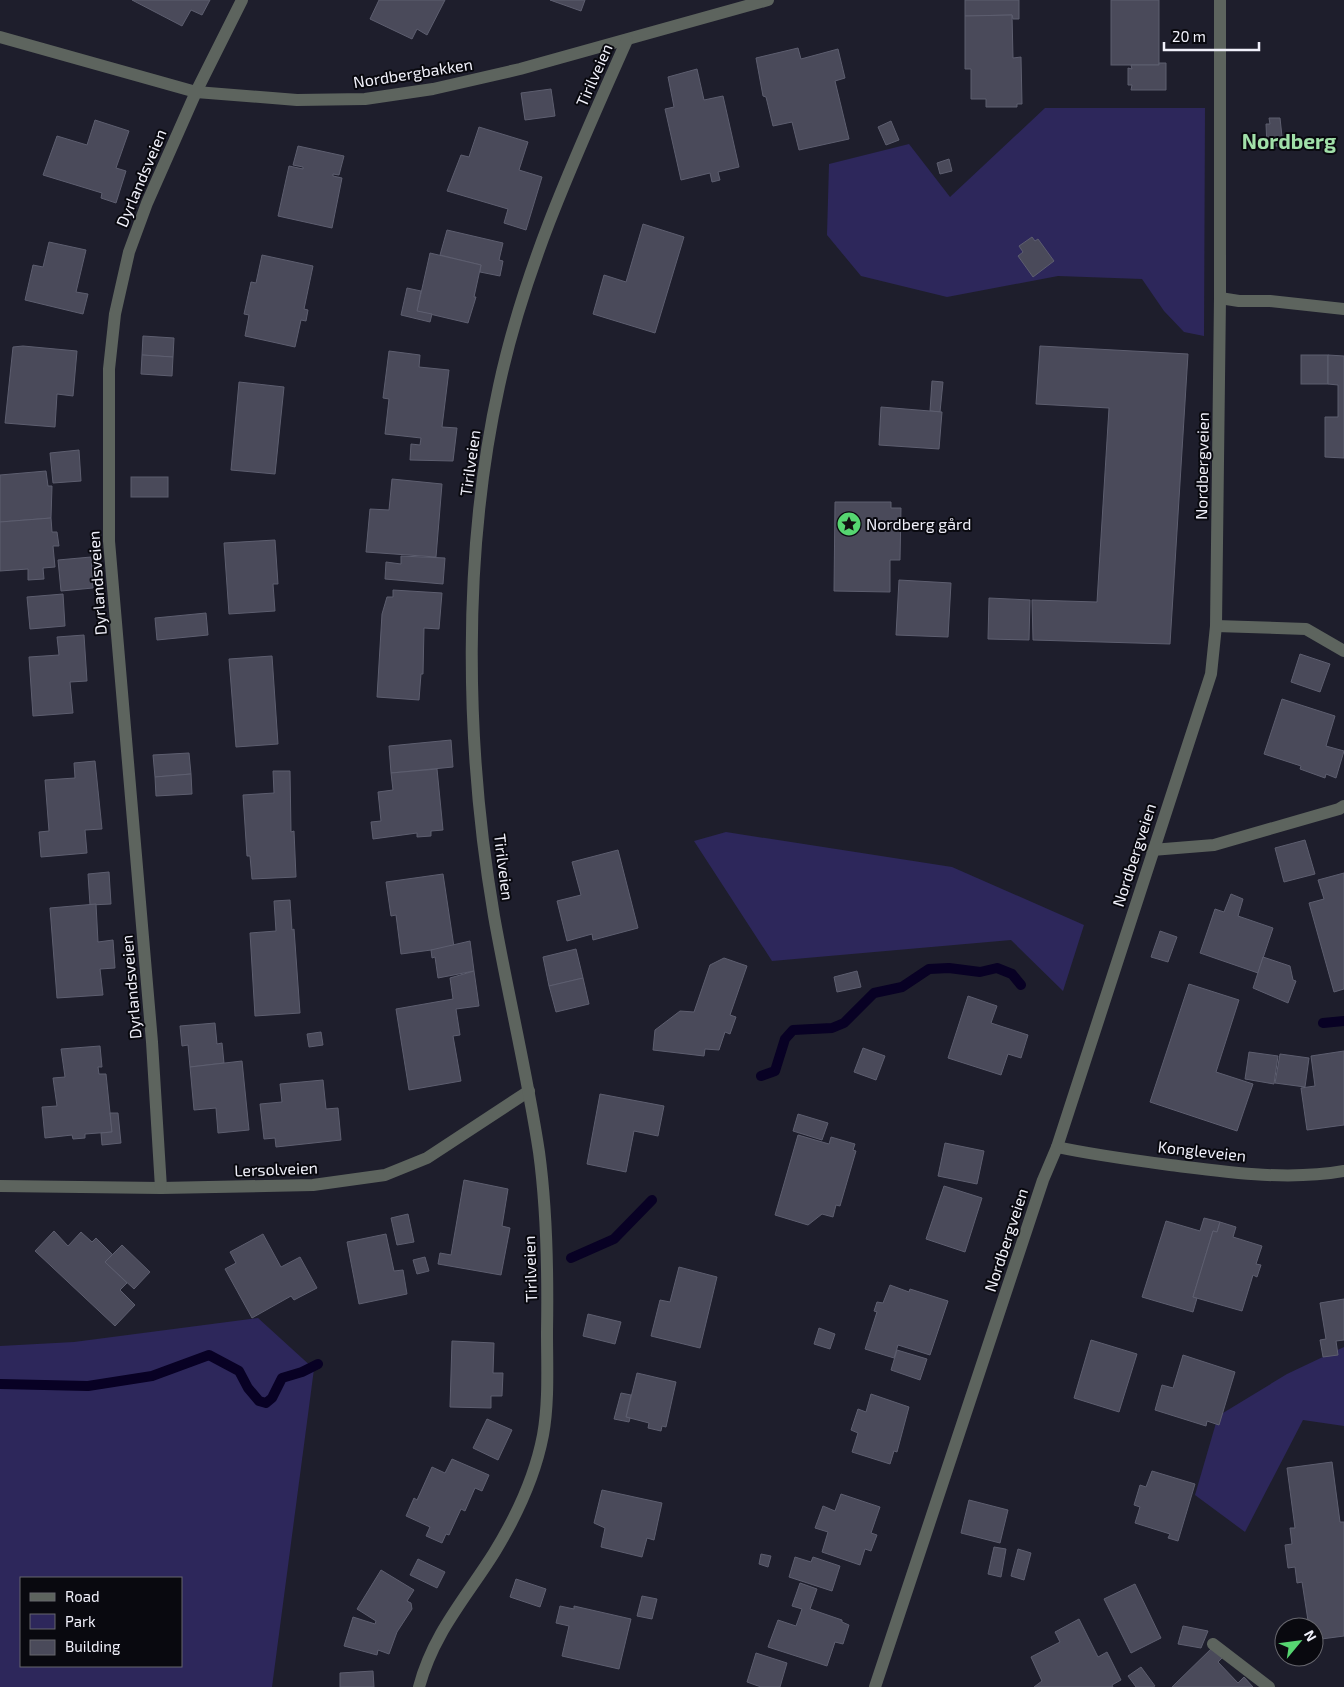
<svg xmlns="http://www.w3.org/2000/svg" width="1344" height="1687" font-family="'Exo 2',sans-serif">
  <rect width="100%" height="100%" fill="#1e1e2c"/>
  <!-- green -->
  <g fill="#2d275b" fill-rule="evenodd">
    <path d="M1045,108H1205L1204,336L1184,332L1164,311L1142,279L1058,276L947,297L861,276L827,235L829,164L909,144L950,197Z"/>
    <path d="M726,832L952,867L1084,925L1063,991L1011,940L772,961L694,841Z"/>
    <path d="M258,1318L314,1369L272,1687H0V1346L74,1342ZM21,1578H181V1666H21Z"/>
    <path d="M1344,1347V1426L1303,1420L1245,1532L1195,1495L1218,1416L1287,1374Z"/>
  </g>
  <g fill="none" stroke-linecap="round" stroke-linejoin="round">
    <!-- stream -->
    <g stroke="#080124" stroke-width="10">
      <path d="M1323,1023L1344,1021"/>
      <path d="M761,1076L775,1071L785,1039L793,1030L832,1028L844,1023L874,993L902,987L929,969L949,968L980,972L997,968L1012,974L1021,985"/>
      <path d="M571,1258L614,1239L652,1200"/>
      <path d="M0,1384L88,1386L152,1376L209,1355L239,1371L248,1388L259,1401L266,1403L272,1398L282,1378L302,1372L318,1364"/>
    </g>
  </g>
  <!-- building -->
  <g fill="#4a4a5a" stroke="#5d5e6f">
    <path d="M132,0H210L202,15L191,10L182,26Z"/>
    <path d="M379,0H445L427,35L417,29L412,39L370,19Z"/>
    <path d="M550,0H585L581,11Z"/>
    <path d="M965,0H1019V19H1013L1012,15L965,16Z"/>
    <rect x="1111" y="0" width="48" height="65"/>
    <path d="M1012,15L1013,58L1021,57L1022,104H1017V107H986V99H971V69H965V16Z"/>
    <path d="M798,48L801,59L838,49L845,78L835,81L849,139L799,150L792,122L773,126L766,97L763,96L756,58Z"/>
    <path d="M1159,63H1166V90H1131L1132,85H1128V68L1132,69L1131,65H1159Z"/>
    <path d="M697,69L704,100L723,96L739,167L718,172L720,180L712,182L710,173L681,180L665,109L674,107L668,77Z"/>
    <path d="M551,89L555,116L525,120L521,93Z"/>
    <path d="M1269,118H1280L1283,146H1267L1266,124H1270Z"/>
    <path d="M95,120L129,131L116,168L126,171L116,203L101,198L102,193L43,175L57,136L87,145Z"/>
    <path d="M891,121L899,140L886,145L878,127Z"/>
    <path d="M479,127L528,142L519,170L542,177L526,230L504,223L508,209L447,191L461,155L469,157Z"/>
    <path d="M298,146L344,156L339,175L333,174V176L342,178L332,228L278,216L289,166L303,169V167L293,165Z"/>
    <path d="M949,159L952,171L940,174L937,163Z"/>
    <path d="M643,224L684,237L655,333L593,314L604,275L626,282Z"/>
    <path d="M447,230L503,243L499,260L503,261L500,276L480,272L481,265L440,255Z"/>
    <path d="M1032,237L1035,241L1038,239L1054,261L1033,277L1018,256L1023,252L1019,246Z"/>
    <path d="M49,242L86,250L76,292L88,294L83,314L25,300L33,265L43,267Z"/>
    <path d="M430,253L481,265L474,297H476L468,323L417,311Z"/>
    <path d="M262,255L313,266L304,309L308,310L306,321L301,320L295,347L245,336L249,315L244,314L251,282L256,283Z"/>
    <path d="M407,288L421,291L417,311L432,314L430,322L401,315Z"/>
    <path d="M143,336L174,338L173,357L142,355Z"/>
    <path d="M23,346L77,351L73,396L57,394L55,427L5,423L13,347Z"/>
    <path d="M1040,346L1188,354L1170,644L1033,640L1032,600L1097,602L1109,408L1036,404Z"/>
    <path d="M389,351L420,355L419,367L449,370L442,427L457,428L453,461L410,460L411,444L420,445L421,438L385,434L389,399L383,398Z"/>
    <path d="M142,355L173,357L172,376L141,374Z"/>
    <rect x="1301" y="355" width="27" height="29"/>
    <path d="M1328,355L1344,356V458L1325,457V417H1338V385L1328,384Z"/>
    <path d="M932,381L943,382L940,412L930,411Z"/>
    <path d="M239,382L284,387L275,474L231,470Z"/>
    <path d="M881,407L942,412L939,449L879,445Z"/>
    <path d="M79,450L81,481L53,483L50,453Z"/>
    <path d="M46,471L48,486H52L51,518L0,522V475Z"/>
    <rect x="131" y="477" width="37" height="20"/>
    <path d="M392,479L442,484L436,557L366,552L370,509L389,510Z"/>
    <path d="M835,502H891V508H901L900,560H890V592L834,591Z"/>
    <path d="M51,518L52,532H57L59,546H53L55,567L43,568L44,579L28,580V569L0,571V522Z"/>
    <path d="M275,540L278,584H273L275,611L229,614L224,543Z"/>
    <path d="M401,556L445,558L443,584L385,579L386,562L401,564Z"/>
    <path d="M91,557L93,588L61,591L58,560Z"/>
    <path d="M899,580L951,583L948,637L896,635Z"/>
    <path d="M393,590L442,593L439,629L424,628L423,674H421L419,700L377,697L382,614L387,597H393Z"/>
    <path d="M63,594L65,626L30,629L27,597Z"/>
    <path d="M989,598L1030,600L1029,640L988,639Z"/>
    <path d="M206,613L208,635L157,640L155,618Z"/>
    <path d="M84,635L87,681L70,682L73,713L33,716L29,657L59,655L57,637Z"/>
    <path d="M1300,654L1330,664L1320,692L1291,682Z"/>
    <path d="M272,656L278,744L236,747L229,659Z"/>
    <path d="M1282,699L1335,716L1326,746L1344,751L1336,778L1326,774L1325,778L1300,769L1301,766L1264,754Z"/>
    <path d="M451,740L453,767L391,773L389,746Z"/>
    <path d="M189,753L191,774L155,777L153,755Z"/>
    <path d="M95,761L102,829L85,830L87,853L41,857L39,832L49,831L45,780L75,778L74,763Z"/>
    <path d="M437,769L443,830L431,831V836L417,837V833L373,839L371,822L381,821L378,792L393,790L391,773Z"/>
    <path d="M273,771H290L291,832L294,831L296,877L252,879L250,856H247L243,795L274,793Z"/>
    <path d="M191,774L192,794L156,796L155,777Z"/>
    <path d="M1305,840L1315,874L1284,882L1275,848Z"/>
    <path d="M618,850L638,928L593,940L592,934L567,941L557,901L581,895L572,862Z"/>
    <path d="M109,872L111,904L90,905L88,874Z"/>
    <path d="M1344,873V989L1334,992L1309,903L1324,899L1318,880Z"/>
    <path d="M443,874L454,947L401,954L396,915L391,916L386,882Z"/>
    <path d="M1231,894L1243,899L1238,916L1273,928L1258,973L1200,953L1215,909L1224,912Z"/>
    <path d="M290,900L292,930L294,929L300,1013L255,1016L250,933L276,931L274,901Z"/>
    <path d="M96,904L98,942L113,940L115,968L100,969L103,995L57,998L50,908Z"/>
    <path d="M1160,931L1177,937L1168,962L1151,957Z"/>
    <path d="M470,941L474,971L438,978L435,957L432,958L431,950Z"/>
    <path d="M576,949L583,978L549,986L543,957Z"/>
    <path d="M1263,957L1290,966L1293,980L1296,981L1288,1003L1253,988Z"/>
    <path d="M724,958L747,966L730,1015L736,1017L730,1034L725,1032L719,1050L705,1049L704,1056L653,1050L655,1030L680,1011L694,1012L710,965Z"/>
    <path d="M474,971L479,1006L456,1009L460,1035L453,1036L461,1081L409,1090L396,1009L453,999L450,978Z"/>
    <path d="M857,971L861,987L837,992L834,977Z"/>
    <path d="M583,978L589,1004L556,1012L549,986Z"/>
    <path d="M1189,984L1239,1000L1216,1072L1253,1084L1237,1131L1150,1102Z"/>
    <path d="M968,996L997,1006L991,1023L1028,1035L1021,1058L1008,1054L1001,1075L948,1058Z"/>
    <path d="M215,1023L217,1044L222,1043L224,1063L190,1067L188,1045L182,1046L180,1026Z"/>
    <path d="M321,1032L323,1045L309,1047L307,1034Z"/>
    <path d="M100,1046L102,1067H98L99,1074H106L112,1132L85,1134V1138L73,1139L72,1135L45,1138L42,1107L57,1106L53,1078L65,1077L61,1049Z"/>
    <path d="M863,1048L885,1056L876,1080L854,1072Z"/>
    <path d="M1344,1051V1125L1307,1130L1301,1088L1315,1086L1311,1056Z"/>
    <path d="M1249,1052L1278,1056L1274,1084L1245,1079Z"/>
    <path d="M1280,1054L1309,1058L1305,1087L1275,1083Z"/>
    <path d="M242,1061L249,1130L218,1133L216,1108L194,1110L190,1067Z"/>
    <path d="M323,1080L326,1109L338,1108L341,1140L276,1147L275,1138L264,1139L260,1104L282,1102L280,1084Z"/>
    <path d="M600,1094L664,1106L658,1136L634,1131L626,1172L587,1164Z"/>
    <path d="M110,1113H118L121,1143L102,1145L101,1133L112,1132Z"/>
    <path d="M798,1114L828,1123L822,1140L793,1131Z"/>
    <path d="M798,1135L829,1144L831,1137L855,1144L853,1150L856,1151L840,1206L836,1205L833,1217L822,1214L808,1225L775,1215Z"/>
    <path d="M945,1143L984,1151L977,1184L938,1176Z"/>
    <path d="M464,1180L508,1189L502,1226L510,1228L501,1275L438,1264L440,1253L451,1255Z"/>
    <path d="M944,1186L982,1198L965,1252L926,1239Z"/>
    <path d="M408,1214L414,1242L397,1245L391,1218Z"/>
    <path d="M1204,1218L1220,1222L1217,1232L1213,1231L1193,1297L1197,1298L1193,1312L1142,1297L1166,1221L1200,1231Z"/>
    <path d="M1220,1222L1236,1227L1233,1237L1262,1246L1256,1264L1261,1265L1257,1277L1253,1275L1242,1311L1193,1297L1213,1231L1217,1232Z"/>
    <path d="M54,1231L68,1246L81,1232L92,1242L96,1238L113,1255L105,1262L127,1283L120,1290L135,1305L115,1326L35,1251Z"/>
    <path d="M263,1234L281,1267L300,1257L317,1288L294,1300L291,1296L252,1318L225,1269L236,1263L230,1252Z"/>
    <path d="M386,1234L394,1271L403,1270L407,1294L359,1304L347,1242Z"/>
    <path d="M122,1245L150,1272L134,1289L105,1262Z"/>
    <path d="M425,1257L429,1271L417,1274L413,1260Z"/>
    <path d="M679,1267L717,1277L700,1348L651,1336L660,1300L670,1302Z"/>
    <path d="M890,1285L909,1292L910,1289L948,1301L930,1355L898,1345L894,1358L865,1349L877,1312L874,1311L877,1302L883,1303Z"/>
    <path d="M1344,1299V1340L1336,1341L1338,1355L1323,1357L1320,1340L1326,1339L1320,1303Z"/>
    <path d="M588,1314L621,1322L615,1344L583,1336Z"/>
    <path d="M819,1328L835,1334L830,1349L814,1344Z"/>
    <path d="M1091,1340L1137,1354L1119,1412L1074,1398Z"/>
    <path d="M452,1341L494,1343L493,1373H503L502,1396H491V1408L450,1407Z"/>
    <path d="M897,1350L927,1359L920,1380L891,1370Z"/>
    <path d="M1183,1355L1235,1372L1219,1425L1207,1421L1206,1426L1155,1410L1162,1385L1173,1388Z"/>
    <path d="M637,1373L676,1382L666,1427L662,1426L661,1431L648,1428L649,1423L626,1417Z"/>
    <path d="M621,1393L631,1395L626,1417L630,1418L629,1422L614,1419Z"/>
    <path d="M871,1394L909,1407L897,1452L894,1451L890,1464L852,1452L858,1433L851,1430L858,1409L866,1412Z"/>
    <path d="M487,1419L512,1430L498,1460L473,1448Z"/>
    <path d="M452,1459L489,1475L482,1491L475,1488L465,1511L461,1509L449,1535L446,1534L442,1543L426,1536L430,1527L406,1516L414,1498L417,1500L432,1467L445,1473Z"/>
    <path d="M1332,1462L1340,1522H1344V1636L1314,1640V1627H1309L1302,1582L1297,1583L1295,1567L1288,1568L1285,1545L1292,1544L1290,1528H1295L1287,1468Z"/>
    <path d="M1152,1471L1195,1484L1178,1541L1168,1538L1170,1534L1135,1523L1140,1507L1134,1505L1140,1485L1146,1487Z"/>
    <path d="M602,1490L662,1503L654,1540L647,1538L642,1557L601,1547L605,1528L594,1523Z"/>
    <path d="M841,1494L880,1507L871,1533L877,1535L871,1551L865,1549L860,1565L822,1552L828,1532L815,1528L823,1506L835,1511Z"/>
    <path d="M969,1500L1008,1510L1000,1543L961,1533Z"/>
    <path d="M994,1547L1006,1549L1001,1577L988,1574Z"/>
    <path d="M1018,1549L1031,1553L1024,1580L1011,1576Z"/>
    <path d="M761,1554L771,1556L768,1567L759,1564Z"/>
    <path d="M795,1557L811,1562L813,1557L840,1566L832,1591L789,1577Z"/>
    <path d="M418,1559L445,1572L437,1588L410,1575Z"/>
    <path d="M381,1570L414,1590L407,1601L411,1603L412,1609L397,1632L389,1654L378,1650L377,1655L344,1646L353,1617L375,1624L376,1621L357,1609Z"/>
    <path d="M516,1579L546,1589L540,1607L510,1597Z"/>
    <path d="M800,1583L817,1589L810,1609L842,1620V1622L849,1625L843,1644L835,1642L827,1666L768,1647L778,1620L796,1626L802,1609L792,1606Z"/>
    <path d="M1135,1584L1161,1638L1131,1653L1104,1599Z"/>
    <path d="M642,1596L657,1599L652,1619L637,1616Z"/>
    <path d="M560,1606L574,1609V1606L631,1619L619,1669L562,1656L569,1626L556,1623Z"/>
    <path d="M1079,1619L1098,1657L1107,1652L1121,1680L1112,1685L1113,1687H1034L1042,1681L1031,1657L1060,1642L1055,1632Z"/>
    <path d="M1183,1626L1208,1631L1201,1648L1178,1644Z"/>
    <path d="M1214,1646L1224,1656L1218,1662L1238,1683L1244,1677L1253,1687H1172Z"/>
    <path d="M756,1653L787,1663L780,1687H761L747,1682Z"/>
    <path d="M1141,1667L1155,1686L1153,1687H1136L1128,1676Z"/>
    <path d="M373,1671L374,1687H340V1673Z"/>
  </g>
  <g fill="none" stroke-linecap="round" stroke-linejoin="round">
    <!-- service -->
    <g stroke="#5d645e" stroke-width="12">
      <path d="M1216,626L1306,629L1344,651"/>
      <path d="M1152,850L1214,845L1339,809L1344,806"/>
    </g>
    <!-- minor -->
    <g stroke="#5d645e" stroke-width="12">
      <path d="M0,37L196,92L297,100L365,99L433,89L520,69L768,0"/>
      <path d="M1220,298L1239,301H1270L1344,309"/>
      <path d="M1057,1147C1094,1155 1132,1160 1170,1165C1226,1172 1287,1181 1344,1171"/>
      <path d="M0,1186L161,1188L313,1185L385,1175L427,1158L529,1091"/>
      <path d="M161,1188L152,1042L109,541V369L115,314L129,252L147,203L196,92L242,0"/>
      <path d="M1213,1644L1269,1687"/>
      <path d="M419,1687C433,1634 465,1599 494,1553C516,1517 535,1477 543,1435C549,1402 547,1366 547,1332C548,1272 547,1211 539,1152C527,1073 508,995 494,916C465,746 462,554 499,386C525,265 577,153 627,40"/>
    </g>
    <!-- tertiary -->
    <path stroke="#5d645e" stroke-width="12" d="M875,1687L1043,1180L1057,1147L1211,674L1216,626L1220,298V0"/>
  </g>
  <!-- icons -->
  <defs>
    <symbol id="sight-disc" viewBox="-11 -11 22 22"><circle r="9.5" fill="#56d671" stroke="#09090f"/><path d="M0-6L1.8-2.2L6-1.7L2.9 1.2L3.7 5.4L0 3.3L-3.7 5.4L-2.9 1.2L-6-1.7L-1.8-2.2Z" fill="#111"/></symbol>
  </defs>
  <g fill-rule="evenodd">
    <use href="#sight-disc" x="835" y="510" width="28" height="28"/>
  </g>
  <g text-anchor="middle" stroke-width="4" stroke-linejoin="round" paint-order="stroke">
    <!-- street labels -->
    <g font-size="16" fill="#f1f1fb" stroke="#09090f">
      <text transform="translate(413 73) rotate(-9)" y="6">Nordbergbakken</text>
      <text transform="translate(594 75) rotate(-66)" y="6">Tirilveien</text>
      <text transform="translate(141 178) rotate(-67)" y="6">Dyrlandsveien</text>
      <text transform="translate(470 463) rotate(-82)" y="6">Tirilveien</text>
      <text transform="translate(1202 466) rotate(-89)" y="6">Nordbergveien</text>
      <text transform="translate(97 583) rotate(-94)" y="6">Dyrlandsveien</text>
      <text transform="translate(1134 855) rotate(-72)" y="6">Nordbergveien</text>
      <text transform="translate(504 867) rotate(83)" y="6">Tirilveien</text>
      <text transform="translate(131 987) rotate(-95)" y="6">Dyrlandsveien</text>
      <text transform="translate(1202 1151) rotate(6)" y="6">Kongleveien</text>
      <text transform="translate(276 1169) rotate(-2)" y="6">Lersolveien</text>
      <text transform="translate(1006 1240) rotate(-72)" y="6">Nordbergveien</text>
      <text transform="translate(530 1269) rotate(-92)" y="6">Tirilveien</text>
    </g>
    <!-- poi labels -->
    <g font-size="16" fill="#f1f1fb" stroke="#09090f" text-anchor="start">
      <text x="866" y="530">Nordberg gård</text>
    </g>
    <!-- district labels -->
    <g font-size="21" font-weight="bold" fill="#a1e0a9" stroke="#09090f">
      <text x="1289" y="149">Nordberg</text>
    </g>
  </g>
  <!-- legend -->
  <rect x="20" y="1577" width="162" height="90" fill="#09090f" stroke="#66666d"/>
  <rect x="30" y="1593" width="25" height="8" fill="#5d645e" stroke="#66666d"/>
  <text x="65" y="1602" font-size="15" fill="#f1f1fb">Road</text>
  <rect x="30" y="1614" width="25" height="15" fill="#2d275b" stroke="#66666d"/>
  <text x="65" y="1627" font-size="15" fill="#f1f1fb">Park</text>
  <rect x="30" y="1640" width="25" height="15" fill="#4a4a5a" stroke="#66666d"/>
  <text x="65" y="1652" font-size="15" fill="#f1f1fb">Building</text>
  <!-- north arrow -->
  <g transform="translate(1299 1642) rotate(61)"><circle r="24" fill="#09090f" stroke="#66666d"/>
  <path d="M0-4L9 19L0 12L-9 19Z" fill="#56d671"/>
  <text y="-8" font-size="14" font-weight="bold" text-anchor="middle" fill="#f1f1fb">N</text>
  </g>
  <!-- scale -->
  <path d="M1164 42v8h95v-8" fill="none" stroke="#f1f1fb" stroke-width="2.5"/>
  <text x="1172" y="42" font-size="15" fill="#f1f1fb" stroke="#09090f" stroke-width="4" paint-order="stroke">20 m</text>
</svg>
